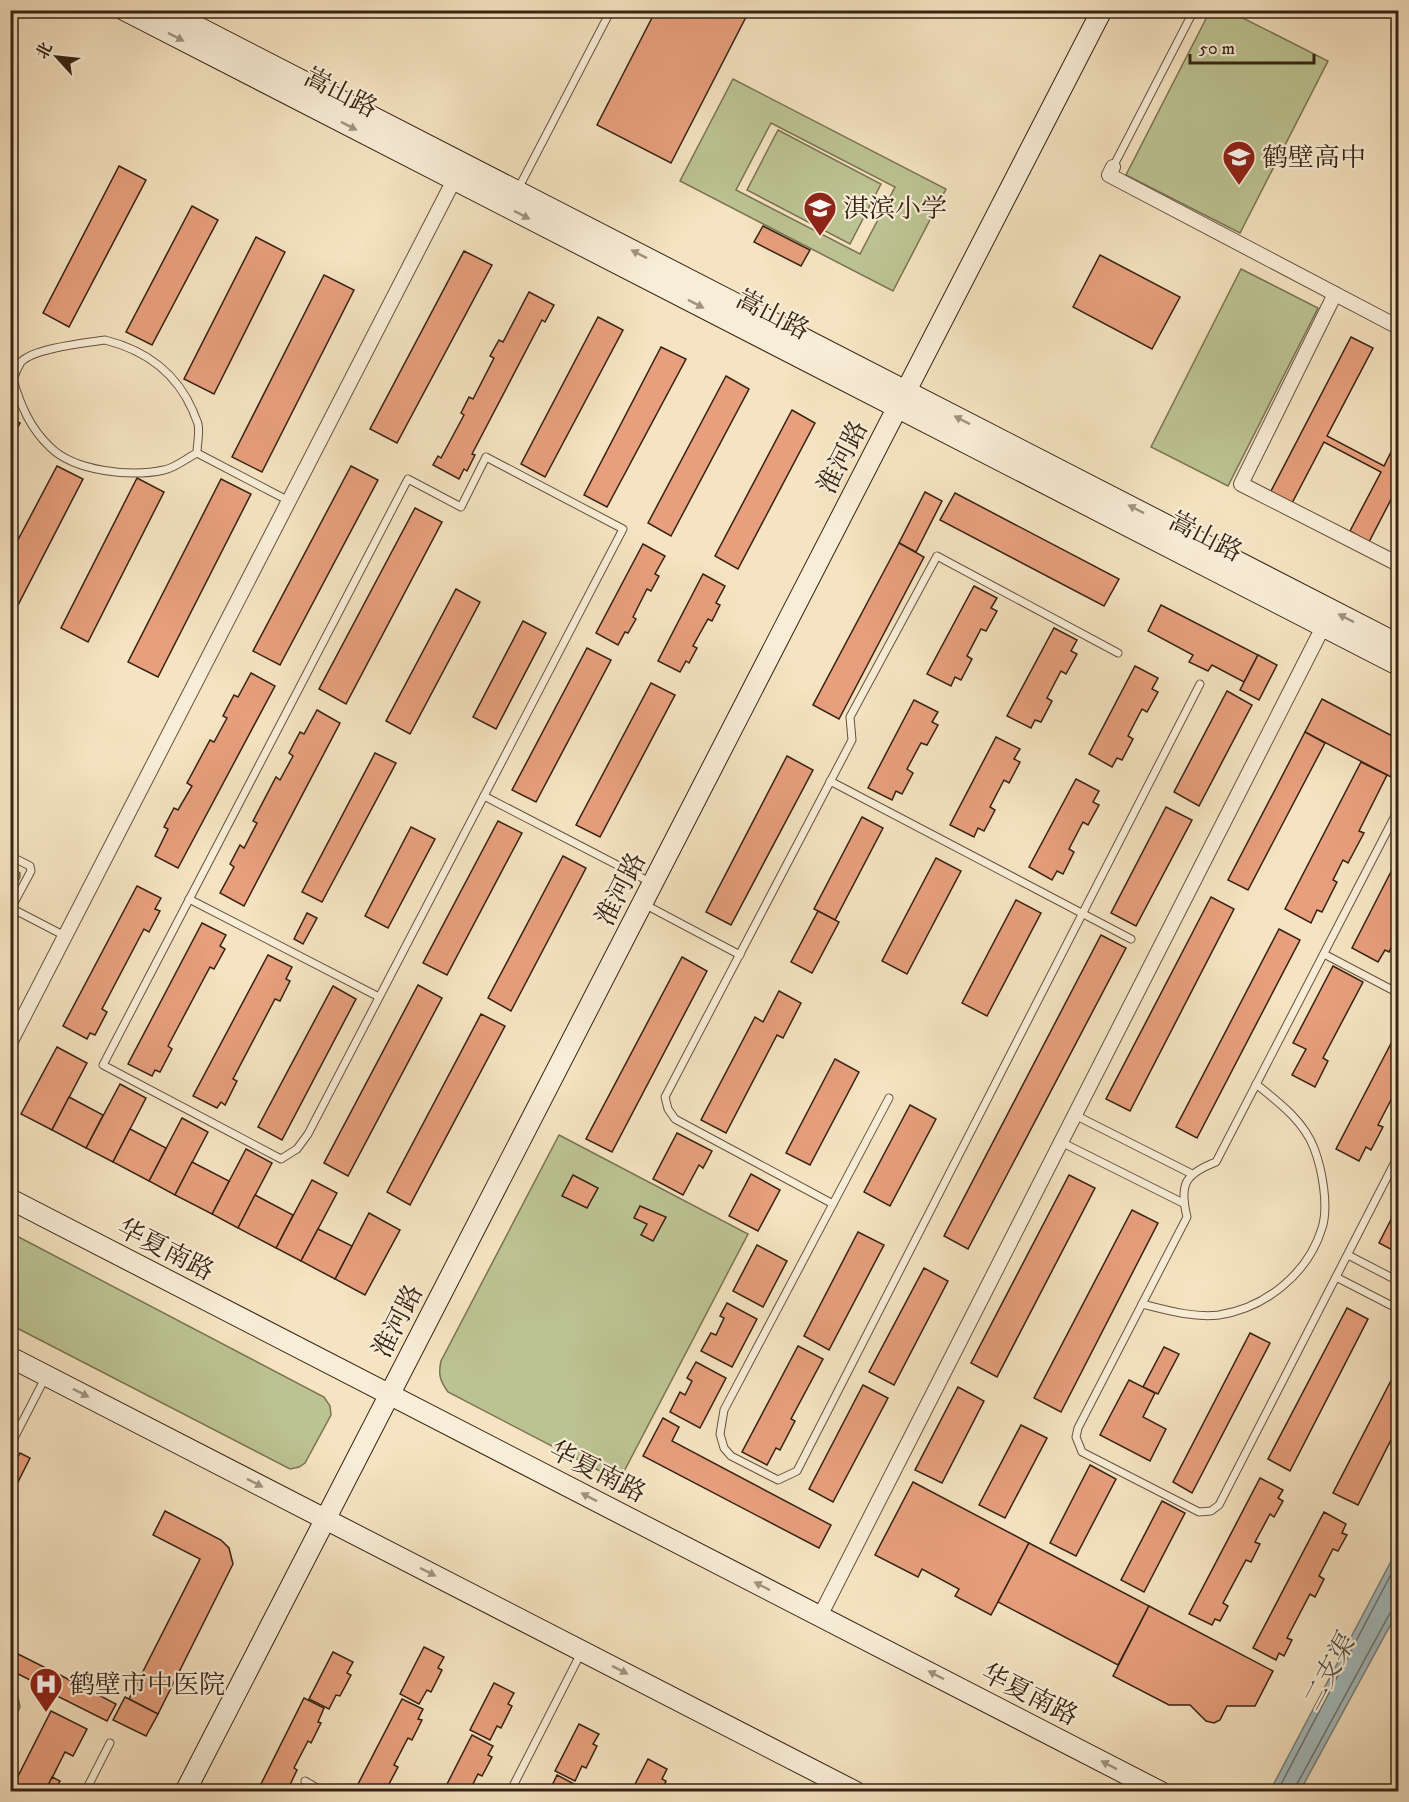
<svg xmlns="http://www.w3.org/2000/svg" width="1409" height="1802" font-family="'IM FELL DW Pica','Noto Serif SC',serif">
  <rect width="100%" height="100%" fill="#f5e3c1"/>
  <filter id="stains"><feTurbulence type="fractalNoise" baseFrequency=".00333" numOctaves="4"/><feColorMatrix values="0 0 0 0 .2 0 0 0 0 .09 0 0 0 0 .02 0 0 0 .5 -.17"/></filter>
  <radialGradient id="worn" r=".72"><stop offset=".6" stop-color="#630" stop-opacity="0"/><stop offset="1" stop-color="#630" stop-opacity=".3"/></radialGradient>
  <!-- green -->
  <g fill="#bcc392" stroke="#7a7353" stroke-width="1.5" fill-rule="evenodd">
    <path d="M1210,11H1229L1328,61L1240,233L1126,175Z"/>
    <path d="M733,79L946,189L893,291L680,181ZM771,123L895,187L860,254L736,190Z"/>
    <path d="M778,130L881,184L850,244L747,190Z"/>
    <path d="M1241,269L1318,308L1228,486L1151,447Z"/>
    <path d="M11,868L20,873V877L11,896Z"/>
    <path d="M559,1135L748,1234L619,1481L448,1392C440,1381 438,1374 441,1361Z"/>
    <path d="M11,1233L324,1397L330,1406L331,1415L305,1463L299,1467L290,1469L11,1325Z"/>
    <path d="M11,1690L17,1693L20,1707L11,1726Z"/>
  </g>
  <!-- water -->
  <path fill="#a2bbbe" stroke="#777e7a" stroke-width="1.5" d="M1398,1548V1611L1300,1791H1270Z"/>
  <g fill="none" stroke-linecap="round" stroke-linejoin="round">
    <!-- shore -->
    <g stroke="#6c6f69" stroke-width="1.5">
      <path d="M1277,1792L1398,1561"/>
      <path d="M1295,1792L1296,1786L1390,1613L1398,1609"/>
    </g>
  </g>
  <!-- building -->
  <g fill="#e79f7d" stroke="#372314" stroke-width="1.5">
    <path d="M656,10H733L746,17L671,163L597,125Z"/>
    <path d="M119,166L146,180L69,327L43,313Z"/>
    <path d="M192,206L218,220L152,345L126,332Z"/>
    <path d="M763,226L810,250L801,266L754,242Z"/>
    <path d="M256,237L285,252L214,394L184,379Z"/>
    <path d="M464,251L492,265L397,443L370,429Z"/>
    <path d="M1100,255L1180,297L1152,349L1073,307Z"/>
    <path d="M324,275L354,290L262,472L232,457Z"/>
    <path d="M529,292L554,305L545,322L542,320L472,454L475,455L467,471L464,469L459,479L433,465L438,456L441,458L464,415L461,413L469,397L473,399L494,358L490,356L499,340L503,342Z"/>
    <path d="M598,317L623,330L545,477L521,464Z"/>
    <path d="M1351,337L1373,348L1327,436L1384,466L1398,438V486L1369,542L1350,531L1381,472L1324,442L1291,505L1270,493Z"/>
    <path d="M661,347L686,359L607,507L584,495Z"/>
    <path d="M726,376L749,389L671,536L648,523Z"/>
    <path d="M792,410L815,423L738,569L715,556Z"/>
    <path d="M10,418L20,423L10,442Z"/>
    <path d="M57,466L83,479L18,605L10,602V555Z"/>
    <path d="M351,466L378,480L280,665L253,651Z"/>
    <path d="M137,478L164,492L88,642L61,628Z"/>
    <path d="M221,479L251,494L158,677L128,662Z"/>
    <path d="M925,492L942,501L916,552L899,543Z"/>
    <path d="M955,493L1119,579L1104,606L940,520Z"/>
    <path d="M415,508L442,522L346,704L319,689Z"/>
    <path d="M899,543L924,557L839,719L813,705Z"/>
    <path d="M643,544L665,556L655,574L659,576L651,591L647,589L633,617L636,619L628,633L625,632L618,645L596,633Z"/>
    <path d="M703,574L725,586L716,603L720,605L712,621L708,619L693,646L697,648L689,663L686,661L680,672L658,661Z"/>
    <path d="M974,586L997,598L991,608L997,611L986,631L981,629L967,656L972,659L961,680L955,677L951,686L927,674Z"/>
    <path d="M456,589L480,602L410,734L386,721Z"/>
    <path d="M1161,605L1258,655L1244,682L1212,665L1208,671L1189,662L1193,655L1148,631Z"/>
    <path d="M523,621L546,633L496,729L473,717Z"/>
    <path d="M1054,628L1077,640L1071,651L1077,654L1066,674L1061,671L1047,698L1052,701L1041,722L1035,720L1031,728L1007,716Z"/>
    <path d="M587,648L611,660L536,802L512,790Z"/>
    <path d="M1258,655L1277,665L1259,700L1240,690Z"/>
    <path d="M1135,666L1158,678L1152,689L1158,692L1147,712L1142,709L1128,736L1133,739L1122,760L1117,758L1112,767L1089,754Z"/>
    <path d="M251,673L275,686L178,868L155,856L168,829L164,827L174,808L178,810L192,786L187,783L210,740L214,742L227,718L223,716L234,695L238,697Z"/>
    <path d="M651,683L675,695L600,837L576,825Z"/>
    <path d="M1227,691L1252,705L1199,806L1174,792Z"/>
    <path d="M1322,699L1398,739V763L1391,777L1305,732Z"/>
    <path d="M914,700L938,712L932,722L938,725L927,745L921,743L907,769L913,773L902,794L896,791L892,800L868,788Z"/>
    <path d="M317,710L340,723L244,906L220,893L234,867L230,864L240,845L244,848L257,823L253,821L276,777L280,780L293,756L289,753L300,732L304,734Z"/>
    <path d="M1305,732L1325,743L1248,890L1228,880Z"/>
    <path d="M996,737L1020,749L1014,759L1020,762L1009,783L1004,780L990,807L995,810L984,831L978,828L974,837L950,825Z"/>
    <path d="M375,753L396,763L322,902L302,892Z"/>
    <path d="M787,756L813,770L731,925L706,912Z"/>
    <path d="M1361,762L1387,775L1359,831L1364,833L1348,863L1343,860L1333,880L1337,882L1322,912L1317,910L1311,923L1285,909Z"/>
    <path d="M1076,779L1099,791L1093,802L1099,805L1088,825L1083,822L1069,849L1074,852L1063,874L1057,871L1052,880L1029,867Z"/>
    <path d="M1166,807L1192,820L1136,926L1111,913Z"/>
    <path d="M862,817L883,828L835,920L814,909Z"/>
    <path d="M498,821L522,833L447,975L423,963Z"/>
    <path d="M411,827L435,839L388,928L365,916Z"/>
    <path d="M563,856L586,868L511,1011L488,998Z"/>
    <path d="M936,858L961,871L907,974L882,961Z"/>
    <path d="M1398,858V933L1389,952L1385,950L1378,962L1352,948Z"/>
    <path d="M137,886L161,898L155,909L160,911L149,932L144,929L102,1009L107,1012L95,1035L90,1033L87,1039L63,1026Z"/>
    <path d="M1211,897L1234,909L1130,1111L1106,1099Z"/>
    <path d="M1016,900L1041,913L987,1016L962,1003Z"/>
    <path d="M818,911L839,922L812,973L791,962Z"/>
    <path d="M307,913L317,918L303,944L294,939Z"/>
    <path d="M202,923L226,935L220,946L225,949L214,969L210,967L168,1046L172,1049L160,1072L155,1070L152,1076L128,1064Z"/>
    <path d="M1279,929L1300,940L1197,1138L1176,1127Z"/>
    <path d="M1101,935L1126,948L968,1249L944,1236Z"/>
    <path d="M268,955L292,967L286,979L290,981L280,1001L275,999L233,1079L237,1081L225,1105L221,1102L217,1108L193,1096Z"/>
    <path d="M682,957L707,971L612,1152L586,1139Z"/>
    <path d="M1333,966L1363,982L1323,1058L1328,1061L1315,1087L1292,1075L1306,1049L1293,1043Z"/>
    <path d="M418,985L442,998L348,1176L324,1163Z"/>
    <path d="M333,986L356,999L282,1140L258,1127Z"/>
    <path d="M779,991L801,1003L783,1038L777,1035L726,1133L701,1120L755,1017L763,1022Z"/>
    <path d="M481,1014L505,1026L410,1205L387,1192Z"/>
    <path d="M1398,1030V1095L1396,1100L1392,1098L1378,1125L1383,1127L1371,1150L1366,1147L1359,1161L1336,1149Z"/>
    <path d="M57,1047L87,1063L52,1130L21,1114Z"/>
    <path d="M835,1059L859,1072L810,1165L786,1153Z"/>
    <path d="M120,1084L146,1098L113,1162L86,1148Z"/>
    <path d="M69,1097L103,1115L86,1148L52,1130Z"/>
    <path d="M910,1105L936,1119L890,1206L864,1192Z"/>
    <path d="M182,1118L208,1132L175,1195L149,1181Z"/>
    <path d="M130,1129L166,1148L149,1181L113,1162Z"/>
    <path d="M677,1133L712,1151L703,1168L699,1165L683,1195L653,1179Z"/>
    <path d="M246,1149L272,1163L238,1228L212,1214Z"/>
    <path d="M192,1162L229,1181L212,1214L175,1195Z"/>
    <path d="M751,1174L780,1190L758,1231L729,1216Z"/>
    <path d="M573,1175L598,1188L587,1208L562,1196Z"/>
    <path d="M1069,1175L1095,1188L997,1377L971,1363Z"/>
    <path d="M312,1180L337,1193L301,1261L276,1248Z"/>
    <path d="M255,1195L293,1215L276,1248L238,1228Z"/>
    <path d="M640,1206L666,1217L653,1241L641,1235L647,1224L634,1218Z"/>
    <path d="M1398,1206V1253L1379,1243Z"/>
    <path d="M1132,1210L1158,1223L1061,1412L1034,1398Z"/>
    <path d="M369,1213L400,1230L365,1295L335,1279Z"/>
    <path d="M318,1229L352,1246L335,1279L301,1261Z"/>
    <path d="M858,1232L884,1245L829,1350L804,1336Z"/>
    <path d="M757,1245L787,1261L763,1307L733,1291Z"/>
    <path d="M924,1268L948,1281L894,1385L869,1372Z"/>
    <path d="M727,1303L757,1319L732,1367L701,1351L711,1333L716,1335L724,1318L720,1316Z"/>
    <path d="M1347,1308L1368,1319L1290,1471L1268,1459Z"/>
    <path d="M1250,1333L1270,1343L1192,1493L1173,1482Z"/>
    <path d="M798,1346L823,1359L791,1419L795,1421L780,1450L776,1448L767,1465L742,1452Z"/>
    <path d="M1164,1347L1179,1354L1158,1394L1143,1387Z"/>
    <path d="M696,1362L726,1378L700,1428L670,1412L680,1392L685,1395L692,1381L687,1378Z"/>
    <path d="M1398,1367V1426L1358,1505L1333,1493Z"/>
    <path d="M1129,1380L1155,1393L1143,1417L1166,1429L1150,1461L1100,1435Z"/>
    <path d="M863,1385L888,1398L833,1502L809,1489Z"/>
    <path d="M958,1387L984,1401L942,1483L915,1470Z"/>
    <path d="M663,1418L679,1427L672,1441L831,1525L819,1548L643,1456Z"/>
    <path d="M1021,1425L1047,1438L1005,1518L979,1505Z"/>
    <path d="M20,1453L30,1458L12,1494L10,1472Z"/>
    <path d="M1090,1465L1116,1479L1076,1556L1050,1543Z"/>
    <path d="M1260,1478L1283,1490L1278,1498L1283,1501L1274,1517L1270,1514L1255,1542L1260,1544L1251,1562L1246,1560L1223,1603L1228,1606L1220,1621L1215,1619L1212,1625L1189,1614Z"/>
    <path d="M913,1482L1029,1543L991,1615L955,1596L959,1589L922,1569L918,1577L875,1555Z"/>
    <path d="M1162,1501L1185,1513L1144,1592L1121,1580Z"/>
    <path d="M165,1511L221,1540L229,1548L233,1564L158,1714L129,1699L200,1559L153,1535Z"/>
    <path d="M1324,1512L1346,1524L1342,1533L1347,1535L1338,1551L1333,1549L1319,1576L1324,1579L1315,1597L1310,1594L1287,1638L1292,1640L1284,1656L1279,1653L1276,1660L1253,1648Z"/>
    <path d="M1029,1543L1149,1606L1118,1665L998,1602Z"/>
    <path d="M1149,1606L1273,1671L1255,1706H1227L1220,1720L1214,1723L1206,1721L1190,1705H1169L1113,1676Z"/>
    <path d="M424,1647L444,1657L438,1668L442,1670L431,1692L427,1690L419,1704L400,1694Z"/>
    <path d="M10,1650L60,1675L52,1691L10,1670Z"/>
    <path d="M333,1652L353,1662L347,1673L351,1675L340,1696L336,1695L329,1709L309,1699Z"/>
    <path d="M60,1675L116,1704L107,1721L51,1693Z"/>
    <path d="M494,1683L514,1693L508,1704L512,1706L501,1728L497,1726L490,1740L470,1730Z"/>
    <path d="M125,1697L158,1714L146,1736L113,1720Z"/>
    <path d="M304,1698L324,1708L318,1722L321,1723L311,1743L308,1741L294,1768L297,1770L288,1789L284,1787L282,1792H257Z"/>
    <path d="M402,1699L423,1709L418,1719L422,1720L412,1740L408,1738L394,1765L398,1767L388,1786L385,1784L381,1792H363L356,1788Z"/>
    <path d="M51,1711L87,1729L73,1756L65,1752L45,1792H10Z"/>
    <path d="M579,1724L599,1734L593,1744L597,1746L586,1768L582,1766L575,1781L555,1771Z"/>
    <path d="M472,1735L493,1746L488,1755L492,1757L482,1776L478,1774L469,1792H443Z"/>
    <path d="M648,1759L667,1769L662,1779L666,1781L661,1792H631Z"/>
    <path d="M557,1775L578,1786L575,1792H549Z"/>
    <path d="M52,1777L60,1781L54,1792H45Z"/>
  </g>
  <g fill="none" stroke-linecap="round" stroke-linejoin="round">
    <defs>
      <g id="lane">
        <path d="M1395,10L1398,12"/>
        <path d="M1113,167L1194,10"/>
        <path d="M518,189L611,10"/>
        <path d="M105,340C145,350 176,372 193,411C194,415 197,420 198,424C200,433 197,444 197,453C187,458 175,468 164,470C132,477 75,472 50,447C30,428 21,406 13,380C15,374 18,367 21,362C34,348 86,343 105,340Z"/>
        <path d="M197,453L289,501"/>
        <path d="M486,457L623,529L308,1134L297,1149L281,1159L103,1065L408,479L461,507Z"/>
        <path d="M830,781L1131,939"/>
        <path d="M484,796L650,882"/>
        <path d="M1398,810L1216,1162C1185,1174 1179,1184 1187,1217L1078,1428L1076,1437L1082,1452L1199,1512L1211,1511L1219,1505L1398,1156"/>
        <path d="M10,856L30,866L31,871L10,910"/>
        <path d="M189,899L379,997"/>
        <path d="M644,904L740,955"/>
        <path d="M11,908L65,936"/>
        <path d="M1324,954L1398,993"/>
        <path d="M889,1098L724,1410L720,1434L724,1448L731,1456L778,1480L797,1471L1200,684"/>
        <path d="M1075,1115L1192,1174"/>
        <path d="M1061,1142L1183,1203"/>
        <path d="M833,1204L675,1119L668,1109L665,1097L852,740L850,717L937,556L1118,653"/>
        <path d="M1348,1255L1398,1281"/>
        <path d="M1336,1277L1398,1309"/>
        <path d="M1142,1304C1166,1310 1193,1318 1219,1315C1265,1308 1308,1274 1322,1228C1329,1206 1322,1169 1314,1148C1303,1120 1278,1102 1256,1084"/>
        <path d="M10,1446L45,1378"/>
        <path d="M305,1781L324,1792"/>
        <path d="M85,1792L110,1743"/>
        <path d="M510,1792L581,1653"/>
      </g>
      <g id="street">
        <path d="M1113,167L1109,175L1398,327"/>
        <path d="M1335,294L1241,484L1398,564"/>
        <path d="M10,1043L454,180"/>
        <path d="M820,1616L1323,627"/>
      </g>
      <g id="secondary">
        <path d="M124,10L1398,665"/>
        <path d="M165,10L1398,644"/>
        <path d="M10,1199L1161,1792"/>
        <path d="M10,1357L856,1792"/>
        <path d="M185,1792L1102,10"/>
      </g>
    </defs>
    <!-- lane casing -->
    <use href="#lane" stroke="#66533f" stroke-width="9"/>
    <!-- street casing -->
    <use href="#street" stroke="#66533f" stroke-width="16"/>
    <!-- secondary casing -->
    <use href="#secondary" stroke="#372314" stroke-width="22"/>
    <!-- lane -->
    <use href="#lane" stroke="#f8edd7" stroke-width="7"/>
    <!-- street -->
    <use href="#street" stroke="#f8edd7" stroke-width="14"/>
    <!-- secondary -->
    <use href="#secondary" stroke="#f8edd7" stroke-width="20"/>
  </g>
  <!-- one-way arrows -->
  <defs><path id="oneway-solid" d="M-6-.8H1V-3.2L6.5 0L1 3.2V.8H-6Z" transform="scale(1.5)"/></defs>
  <g fill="#a1927f">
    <use href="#oneway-solid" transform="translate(176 37) rotate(27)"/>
    <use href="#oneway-solid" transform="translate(349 126) rotate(27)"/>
    <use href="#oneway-solid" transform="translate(522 215) rotate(27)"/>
    <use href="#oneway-solid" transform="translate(639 254) rotate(-153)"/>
    <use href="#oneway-solid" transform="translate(696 304) rotate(27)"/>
    <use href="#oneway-solid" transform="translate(962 420) rotate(-153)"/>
    <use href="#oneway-solid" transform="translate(1136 509) rotate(-153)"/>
    <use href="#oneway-solid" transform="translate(1346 618) rotate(-153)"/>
    <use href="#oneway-solid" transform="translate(81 1393) rotate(27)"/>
    <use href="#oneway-solid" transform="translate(255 1483) rotate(27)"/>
    <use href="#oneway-solid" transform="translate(589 1497) rotate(-153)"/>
    <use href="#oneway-solid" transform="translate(428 1572) rotate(27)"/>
    <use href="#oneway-solid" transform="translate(762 1586) rotate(-153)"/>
    <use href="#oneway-solid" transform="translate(620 1670) rotate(27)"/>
    <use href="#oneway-solid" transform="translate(936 1675) rotate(-153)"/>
    <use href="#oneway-solid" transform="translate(1109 1765) rotate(-153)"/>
  </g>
  <!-- icons -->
  <defs>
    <symbol id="school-pin" viewBox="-11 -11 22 30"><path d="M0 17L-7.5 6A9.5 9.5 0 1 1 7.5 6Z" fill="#8f2418" stroke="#f8edd7"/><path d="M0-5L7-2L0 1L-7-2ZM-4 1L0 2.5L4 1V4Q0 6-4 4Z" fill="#fff"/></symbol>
    <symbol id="hospital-pin" viewBox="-11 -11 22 30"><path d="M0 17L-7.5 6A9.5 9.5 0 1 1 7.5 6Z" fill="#8f2418" stroke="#f8edd7"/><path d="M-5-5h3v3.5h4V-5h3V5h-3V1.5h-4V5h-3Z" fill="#fff"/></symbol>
  </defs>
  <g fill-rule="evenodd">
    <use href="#school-pin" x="1220" y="138" width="38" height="52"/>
    <use href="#school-pin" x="801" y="189" width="38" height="52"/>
    <use href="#hospital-pin" x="27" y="1665" width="38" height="52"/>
  </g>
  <g text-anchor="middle" stroke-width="4.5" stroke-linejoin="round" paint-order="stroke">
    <!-- street labels -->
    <g font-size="26" fill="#372314" stroke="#f8edd7">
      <text transform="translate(341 92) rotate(27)" y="9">嵩山路</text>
      <text transform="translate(773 314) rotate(27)" y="9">嵩山路</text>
      <text transform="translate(842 457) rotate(-63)" y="9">淮河路</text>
      <text transform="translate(1206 536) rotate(27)" y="9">嵩山路</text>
      <text transform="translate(620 889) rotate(-63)" y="9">淮河路</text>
      <text transform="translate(166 1249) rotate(27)" y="9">华夏南路</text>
      <text transform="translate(397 1321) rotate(-63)" y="9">淮河路</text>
      <text transform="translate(598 1471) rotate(27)" y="9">华夏南路</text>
      <text transform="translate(1030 1694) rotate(27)" y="9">华夏南路</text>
    </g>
    <!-- poi labels -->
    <g font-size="26" fill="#372314" stroke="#f8edd7" text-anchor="start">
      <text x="1262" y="166">鹤壁高中</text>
      <text x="843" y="217">淇滨小学</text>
      <text x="69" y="1693">鹤壁市中医院</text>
    </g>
    <!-- water labels -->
    <g font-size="27" font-style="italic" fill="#575147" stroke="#f8edd7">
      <text transform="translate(1328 1673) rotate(-62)" y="9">二支渠</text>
    </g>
  </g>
  <!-- margin -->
  <rect width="1409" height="1802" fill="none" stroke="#f5e3c1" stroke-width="36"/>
  <rect x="12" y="12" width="1385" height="1778" fill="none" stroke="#372314" stroke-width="3"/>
  <rect x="18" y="18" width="1373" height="1766" fill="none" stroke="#372314" stroke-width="1.5"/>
  <!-- north arrow -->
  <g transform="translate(57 57) rotate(297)" stroke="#f8edd7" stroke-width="4.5" paint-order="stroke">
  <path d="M0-4.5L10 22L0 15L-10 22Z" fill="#372314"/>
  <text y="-9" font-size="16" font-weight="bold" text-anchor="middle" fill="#372314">北</text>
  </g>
  <!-- scale -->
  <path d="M1190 54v9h124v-9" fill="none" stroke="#372314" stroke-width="3"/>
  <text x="1199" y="54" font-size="18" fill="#372314" stroke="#f8edd7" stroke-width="4.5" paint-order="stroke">50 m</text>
  <rect width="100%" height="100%" filter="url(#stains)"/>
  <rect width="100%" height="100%" fill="url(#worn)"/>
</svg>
